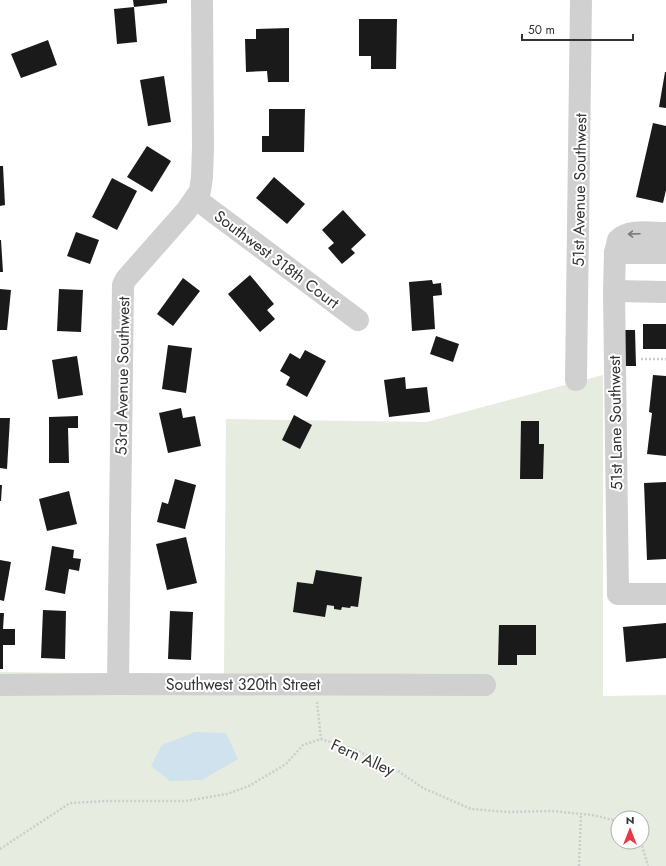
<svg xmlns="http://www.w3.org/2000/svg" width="666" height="866" font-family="Jost,sans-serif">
  <rect width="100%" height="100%" fill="#fff"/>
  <!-- green -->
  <path fill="#e6ecdf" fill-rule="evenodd" d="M603,375V696L666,695V866H0V672L224,675L226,419L427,422ZM618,818H642V842H618Z"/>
  <!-- water -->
  <path fill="#cfe2ee" d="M195,732L226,733L238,759L202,780L170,781L151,766L162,745Z"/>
  <!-- building -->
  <g fill="#1a1a1a">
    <path d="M133,0H167V3L134,7Z"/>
    <path d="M134,7L137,42L117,44L114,9Z"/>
    <path d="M359,19H397L396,69H371V56H359Z"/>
    <path d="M289,28V82H268L267,71L246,72L245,39H256V29Z"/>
    <path d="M48,40L57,65L21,78L11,54Z"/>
    <path d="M665,72H666V108L659,107Z"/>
    <path d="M164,76L171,122L148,126L140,80Z"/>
    <path d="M269,109H305L304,152H262V136H269Z"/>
    <path d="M653,123L666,126V190L663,203L636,197Z"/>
    <path d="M147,146L171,161L152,192L127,177Z"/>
    <path d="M0,166H3L5,205L0,206Z"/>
    <path d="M274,177L305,204L287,224L256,198Z"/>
    <path d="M112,178L137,191L117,230L92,217Z"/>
    <path d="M343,210L366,235L351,249L355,253L342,264L328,248L334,243L322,230Z"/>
    <path d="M76,232L99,240L90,264L67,256Z"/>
    <path d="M0,240H1L3,272H0Z"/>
    <path d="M250,275L274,304L267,310L275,319L260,332L228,294Z"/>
    <path d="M183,278L200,291L173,326L157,314Z"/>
    <path d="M432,280L433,284L441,283L442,295L433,296L435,329L412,331L409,282Z"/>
    <path d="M0,289L11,290L7,330H0Z"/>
    <path d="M59,289L83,290L81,332L57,331Z"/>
    <rect x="643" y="324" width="23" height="25"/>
    <path d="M622,330H635L636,366H622Z"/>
    <path d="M436,336L459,344L453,362L430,354Z"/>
    <path d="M168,345L192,348L186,393L162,389Z"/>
    <path d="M305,350L326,361L307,397L286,385L290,377L280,371L290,353L300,359Z"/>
    <path d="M77,356L83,395L58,399L52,360Z"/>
    <path d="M653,375L666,376V456L647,454L652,413L649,412Z"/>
    <path d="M405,377L406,389L427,387L430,412L389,417L384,380Z"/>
    <path d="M181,408L183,418L195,416L201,446L168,453L159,413Z"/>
    <path d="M294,415L312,425L300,449L282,440Z"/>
    <path d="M78,416V428H68L69,463H49V417Z"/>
    <path d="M0,418H10L7,469L0,468Z"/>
    <path d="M521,421H539V444H544L543,479H520Z"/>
    <path d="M175,479L196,485L185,529L157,522L162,502L168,504Z"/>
    <path d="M666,482V559L647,560L644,483Z"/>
    <path d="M0,485H2L1,501H0Z"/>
    <path d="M69,491L77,524L47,531L39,499Z"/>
    <path d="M186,537L197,583L167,590L156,544Z"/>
    <path d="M52,546L74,550L73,558L81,559L79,571L69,569L65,594L45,590Z"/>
    <path d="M0,560L11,562L4,601L0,600Z"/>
    <path d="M316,570L362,577L358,607L351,606L350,608L342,607L341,610L334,609V606L327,605L325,617L293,612L297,582L313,584Z"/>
    <path d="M43,610L66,611L65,659L41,658Z"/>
    <path d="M170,611L193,612L191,660L168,659Z"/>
    <path d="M0,613H4L3,629H15V645H3V669H0Z"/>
    <path d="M666,623V658L626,662L623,627Z"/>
    <path d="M499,625H536V655H517V665H498Z"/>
  </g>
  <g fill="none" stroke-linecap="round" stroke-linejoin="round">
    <!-- path -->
    <g stroke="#cdcdcd" stroke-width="2.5" stroke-dasharray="2 2" stroke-linecap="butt">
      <path d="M641,359H666"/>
      <path d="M317,702L321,739"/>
      <path d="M641,842L648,866"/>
      <path d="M0,849L70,803L108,801H186L227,794L249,786L286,764L303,745L321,739L356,750L395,769L423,788L471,809L508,812L552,811L592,815L618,821"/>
      <path d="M579,866L581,814"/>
    </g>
    <!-- minor -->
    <g stroke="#d0d0d0" stroke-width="22">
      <path d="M196,199L358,320"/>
      <path d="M666,233C652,233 628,229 618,240L615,253L614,291L618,594H666"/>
      <path d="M615,253H666"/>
      <path d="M614,291L666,292"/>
      <path d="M576,380L581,0"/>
      <path d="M118,684L123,285L126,279L186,211L200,191L202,177L203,147L202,0"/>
      <path d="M0,685L118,684L485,685"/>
    </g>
  </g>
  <!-- one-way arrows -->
  <defs><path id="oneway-shaft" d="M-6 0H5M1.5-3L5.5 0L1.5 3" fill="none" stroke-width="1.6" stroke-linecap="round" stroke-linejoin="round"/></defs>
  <use stroke="#7a7a7a" href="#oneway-shaft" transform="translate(634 234) rotate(178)"/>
  <g text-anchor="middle" stroke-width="4" stroke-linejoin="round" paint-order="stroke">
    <!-- street labels -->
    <g font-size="16" fill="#333" stroke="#fff">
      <text transform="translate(579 190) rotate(-89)" y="6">51st Avenue Southwest</text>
      <text transform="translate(277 259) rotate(37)" y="6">Southwest 318th Court</text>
      <text transform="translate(122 376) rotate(-89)" y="6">53rd Avenue Southwest</text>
      <text transform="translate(615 423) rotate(-91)" y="6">51st Lane Southwest</text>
      <text x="243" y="690">Southwest 320th Street</text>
      <text transform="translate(363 757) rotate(24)" y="6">Fern Alley</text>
    </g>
  </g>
  <!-- north arrow -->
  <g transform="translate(630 830)"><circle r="19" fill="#ffffff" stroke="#adadad"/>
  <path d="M0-3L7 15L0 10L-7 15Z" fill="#e63946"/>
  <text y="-6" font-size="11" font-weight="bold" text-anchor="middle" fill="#333333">N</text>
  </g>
  <!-- scale -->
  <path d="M522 34v6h111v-6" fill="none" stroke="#333333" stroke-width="2"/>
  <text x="528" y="34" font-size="12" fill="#333333" stroke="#ffffff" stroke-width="3" paint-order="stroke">50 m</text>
</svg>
